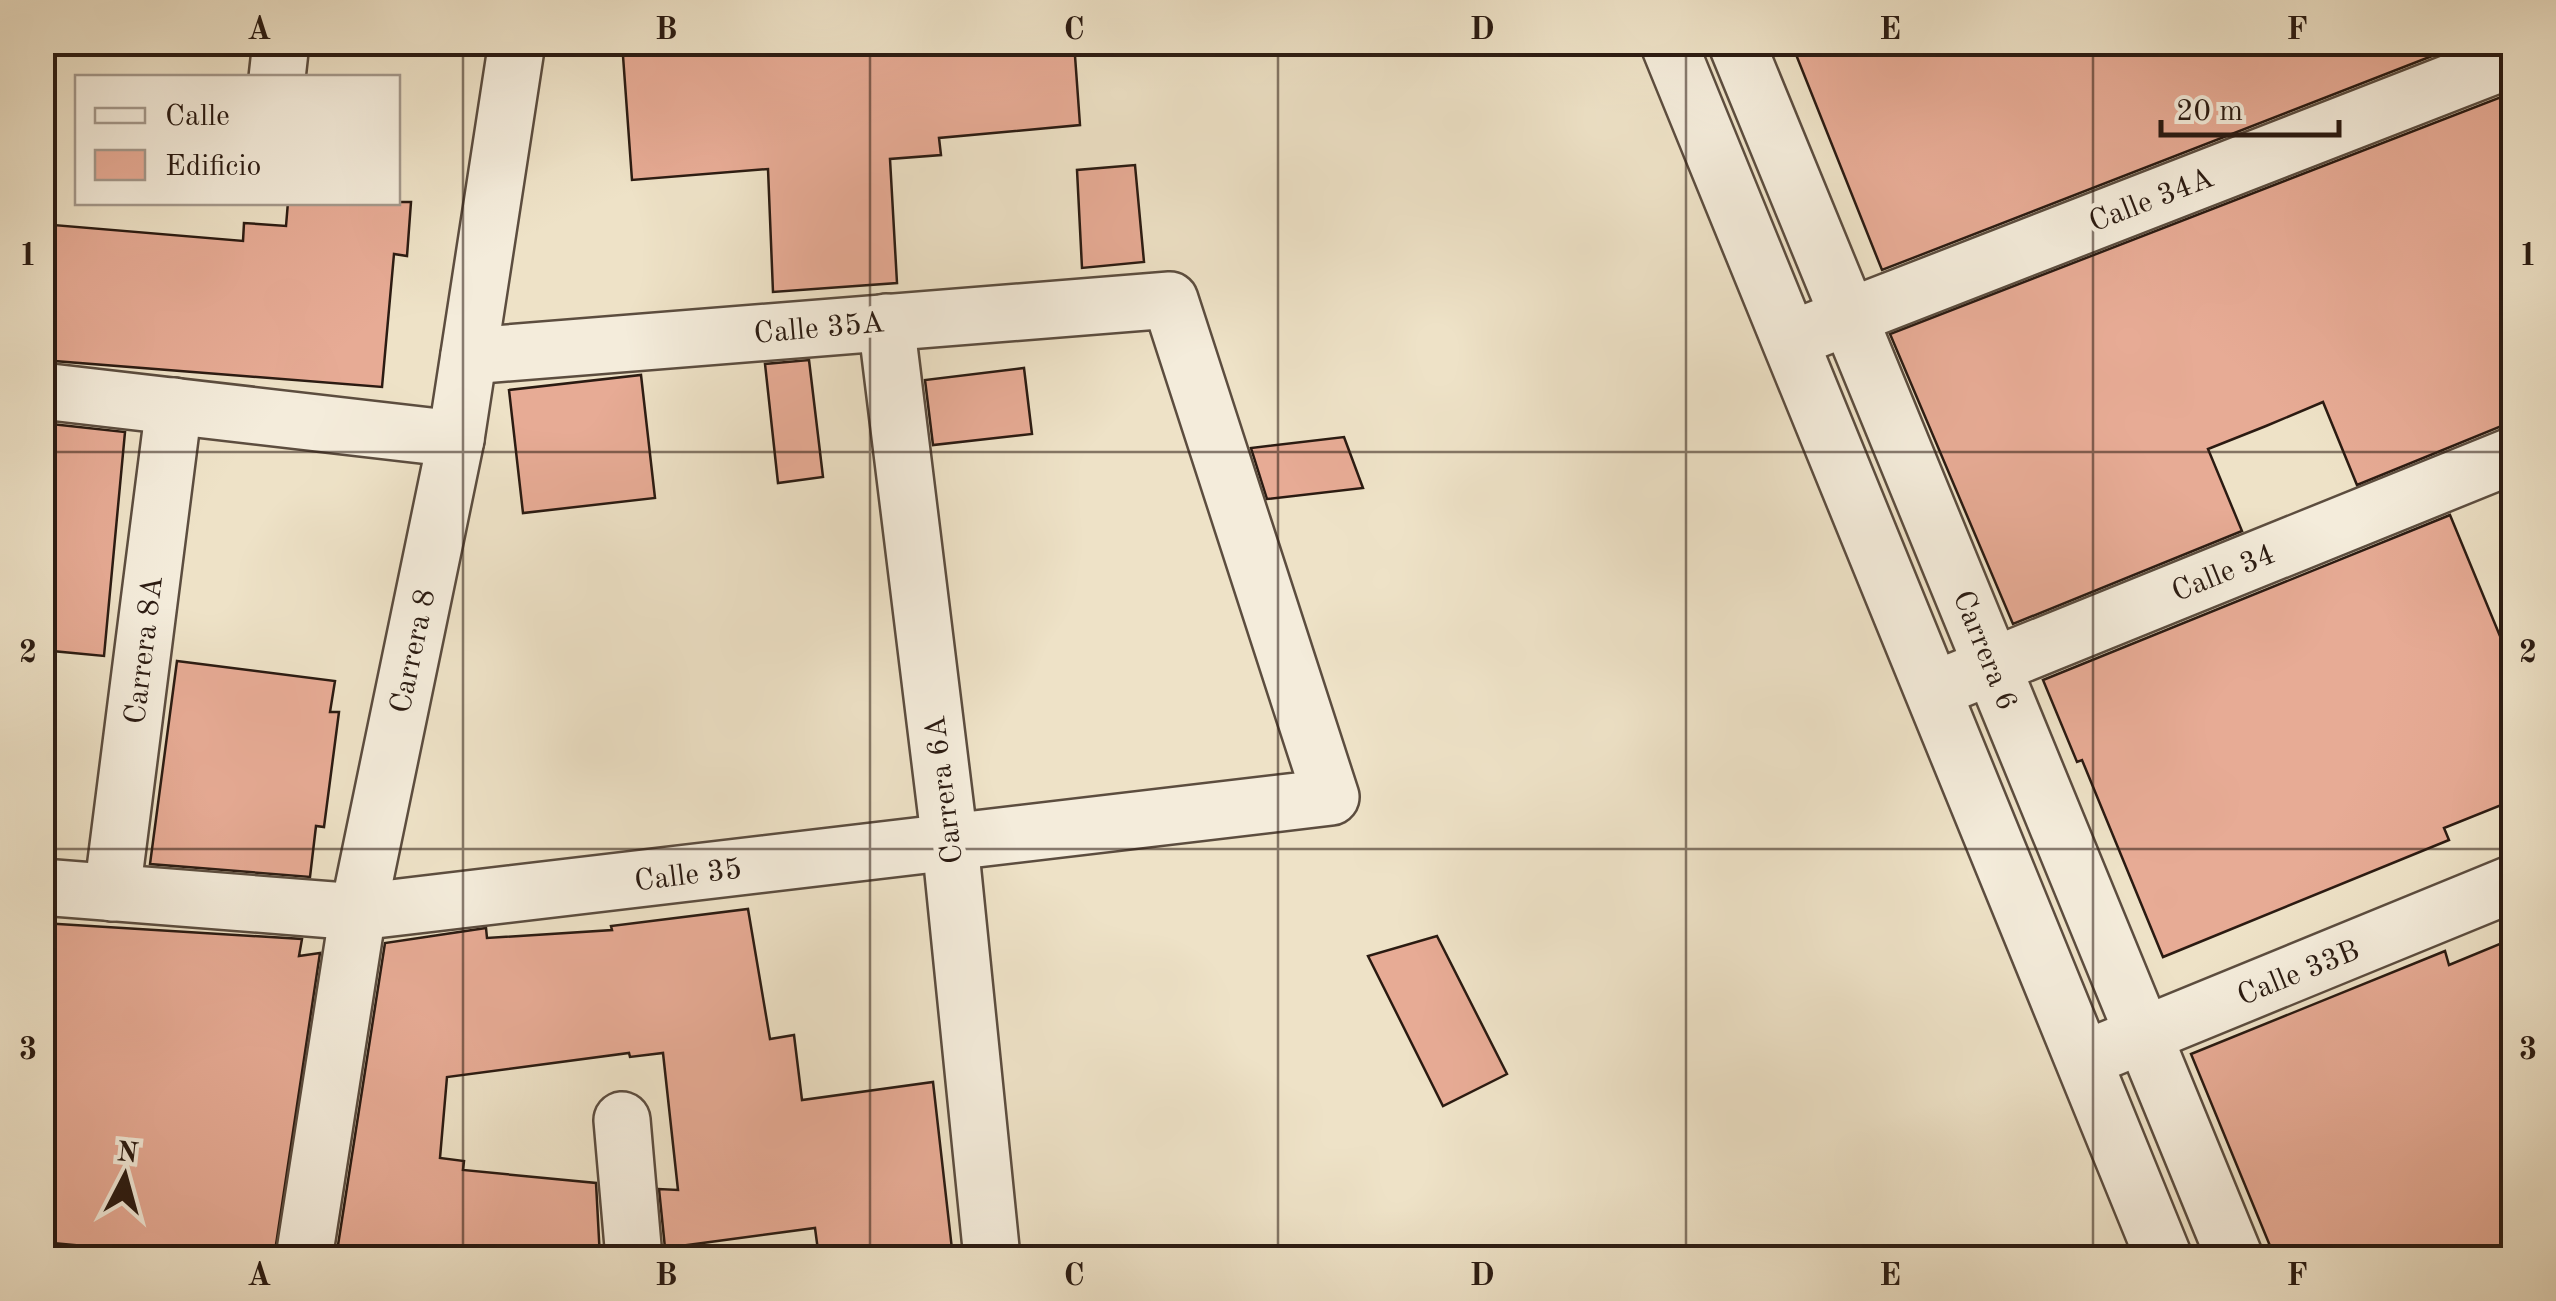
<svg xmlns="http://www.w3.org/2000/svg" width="2556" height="1301" font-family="'Old Standard TT',serif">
  <rect width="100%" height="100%" fill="#eee2c7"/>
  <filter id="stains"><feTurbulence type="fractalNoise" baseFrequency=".002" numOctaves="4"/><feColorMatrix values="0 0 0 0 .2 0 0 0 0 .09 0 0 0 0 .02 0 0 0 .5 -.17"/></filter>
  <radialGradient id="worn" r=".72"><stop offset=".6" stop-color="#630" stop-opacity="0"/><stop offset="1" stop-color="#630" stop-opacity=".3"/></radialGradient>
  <!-- building -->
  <g fill="#e7ab95" stroke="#2b1b12" stroke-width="2.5">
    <path d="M622,42H1074L1080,125L939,138L941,155L890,159L897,283L773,292L768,169L632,180Z"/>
    <path d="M1791,42H2468L1882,270Z"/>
    <path d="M2514,92V421L2357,485L2323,402L2266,426L2208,449L2242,531L2013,624L1890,334Z"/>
    <path d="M1135,165L1144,262L1082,268L1077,170Z"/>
    <path d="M288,202H411L407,256L394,254L382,387L42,360V224L243,241L244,223L286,226Z"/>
    <path d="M809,360L823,477L778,483L765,364Z"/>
    <path d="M1024,368L1032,434L933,445L925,380Z"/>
    <path d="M641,375L655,498L523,513L509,390Z"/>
    <path d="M42,423L125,432L104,656L42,650Z"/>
    <path d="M1344,437L1363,488L1267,499L1251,448Z"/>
    <path d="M2450,515L2514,670V800L2444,828L2449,840L2163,957L2082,760L2077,762L2043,680Z"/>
    <path d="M177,661L335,681L330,712H339L324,827L316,826L310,877L150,864Z"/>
    <path d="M748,909L770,1039L794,1035L802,1100L933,1082L953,1258H819L815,1228L665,1248L659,1189L678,1190L663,1053L630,1057L629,1053L447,1077L440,1158L464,1161L463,1170L596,1183L600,1258H336L385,943L486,928L487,938L612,930L611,926Z"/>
    <path d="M42,923L302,939L299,956L320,953L274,1258H212L42,1242Z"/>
    <path d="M1437,936L1507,1074L1443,1106L1368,956Z"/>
    <path d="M2514,938V1258H2275L2191,1054L2445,951L2449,965Z"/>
  </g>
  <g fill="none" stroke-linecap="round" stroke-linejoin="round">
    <defs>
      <g id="minor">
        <path d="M1668,42L2164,1258"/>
        <path d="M1736,42L2235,1258"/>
        <path d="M277,78L281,42"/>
        <path d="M886,322L950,843L992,1258"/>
        <path d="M1815,330L2514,58"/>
        <path d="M42,391L456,439"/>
        <path d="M1958,680L2514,455"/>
        <path d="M42,887L358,912L1331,797L1170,300L469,356"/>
        <path d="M112,893L174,406"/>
        <path d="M2109,1049L2514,883"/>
        <path d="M622,1120L634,1258"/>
        <path d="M304,1258L358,912L456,439L517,42"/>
      </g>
    </defs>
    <!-- minor casing -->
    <use href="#minor" stroke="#5c4d3f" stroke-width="60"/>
    <!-- minor -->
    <use href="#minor" stroke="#f4ecdb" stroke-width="55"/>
  </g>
  <!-- grid -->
  <path fill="none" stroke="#2b1b12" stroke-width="2.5" stroke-opacity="0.55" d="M463,42V1258M870,42V1258M1278,42V1258M1686,42V1258M2093,42V1258M42,452H2514M42,849H2514"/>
  <g text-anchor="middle" stroke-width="10" stroke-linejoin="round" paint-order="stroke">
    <!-- street labels -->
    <g font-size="30" fill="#2b1b12" stroke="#f4ecdb">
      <text transform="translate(2151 199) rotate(-21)" y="10">Calle 34A</text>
      <text transform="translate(819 327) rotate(-5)" y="10">Calle 35A</text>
      <text transform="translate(2223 572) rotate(-22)" y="10">Calle 34</text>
      <text transform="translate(143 650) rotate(-83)" y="10">Carrera 8A</text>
      <text transform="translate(1986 650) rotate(68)" y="10">Carrera 6</text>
      <text transform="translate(412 651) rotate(-78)" y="10">Carrera 8</text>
      <text transform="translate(943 790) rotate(-97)" y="10">Carrera 6A</text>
      <text transform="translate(688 874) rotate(-7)" y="10">Calle 35</text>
      <text transform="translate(2298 972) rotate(-22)" y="10">Calle 33B</text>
    </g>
  </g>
  <!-- margin -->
  <rect width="2556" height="1301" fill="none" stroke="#eee2c7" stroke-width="110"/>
  <!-- legend -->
  <rect x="75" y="75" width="325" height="130" fill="#f4ecdb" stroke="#a4988b" stroke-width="2.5"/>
  <rect x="95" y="108" width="50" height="15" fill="#f4ecdb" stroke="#a4988b" stroke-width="2.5"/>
  <text x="165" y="125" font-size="30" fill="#2b1b12">Calle</text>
  <rect x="95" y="150" width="50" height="30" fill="#e7ab95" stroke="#a4988b" stroke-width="2.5"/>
  <text x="165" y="175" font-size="30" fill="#2b1b12">Edificio</text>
  <!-- north arrow -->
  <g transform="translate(125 1176) rotate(6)" stroke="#f4ecdb" stroke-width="8" paint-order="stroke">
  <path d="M0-8L18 38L0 25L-18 38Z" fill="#2b1b12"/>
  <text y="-15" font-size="28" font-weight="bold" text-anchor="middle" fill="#2b1b12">N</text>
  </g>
  <!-- scale -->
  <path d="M2161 120v15h178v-15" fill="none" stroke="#2b1b12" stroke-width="5"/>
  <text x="2176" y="120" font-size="30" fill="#2b1b12" stroke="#f4ecdb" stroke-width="8" paint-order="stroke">20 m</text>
  <rect x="55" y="55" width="2446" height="1191" fill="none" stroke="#2b1b12" stroke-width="4"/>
  <g font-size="32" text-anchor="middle" font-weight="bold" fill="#2b1b12">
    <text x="259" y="39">A</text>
    <text x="666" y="39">B</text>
    <text x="1074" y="39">C</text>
    <text x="1482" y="39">D</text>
    <text x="1890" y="39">E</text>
    <text x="2297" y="39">F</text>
    <text x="28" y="265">1</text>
    <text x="2528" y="265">1</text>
    <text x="28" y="662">2</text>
    <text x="2528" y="662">2</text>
    <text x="28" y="1059">3</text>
    <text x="2528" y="1059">3</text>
    <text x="259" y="1285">A</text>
    <text x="666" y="1285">B</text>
    <text x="1074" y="1285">C</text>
    <text x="1482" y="1285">D</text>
    <text x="1890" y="1285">E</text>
    <text x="2297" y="1285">F</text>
  </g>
  <rect width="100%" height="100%" filter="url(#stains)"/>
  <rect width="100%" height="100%" fill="url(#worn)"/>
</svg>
